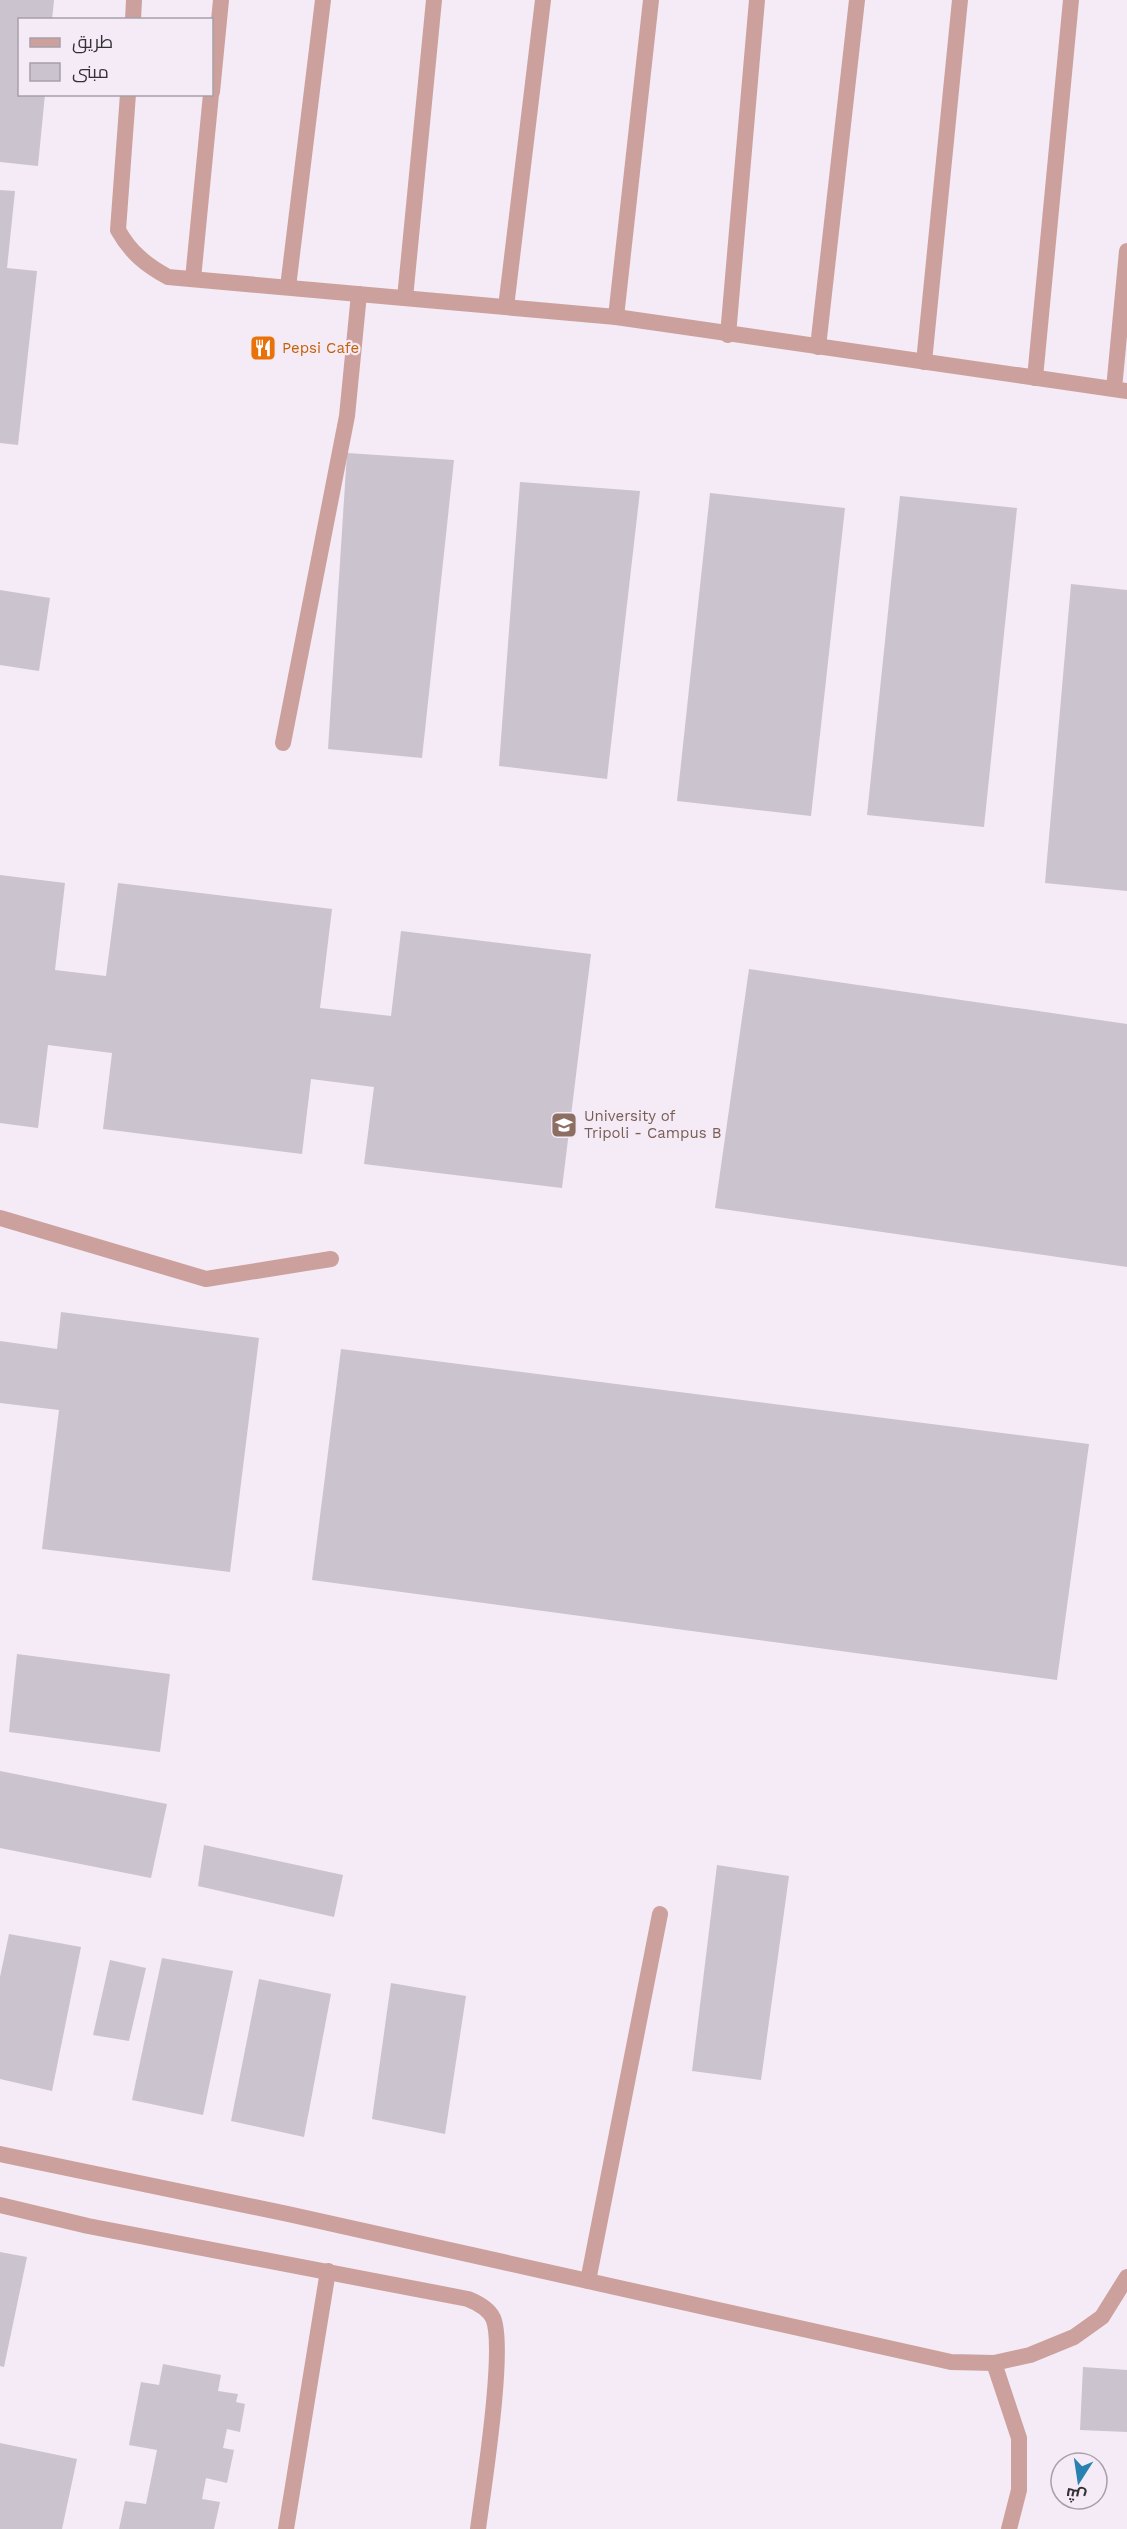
<svg xmlns="http://www.w3.org/2000/svg" width="1127" height="2529" font-family="'Work Sans',Cairo,sans-serif">
  <rect width="100%" height="100%" fill="#f4ebf6"/>
  <!-- building -->
  <g fill="#cbc3ce">
    <path d="M0,0H54L52,20H20V94H45L38,166L0,162Z"/>
    <path d="M0,190L15,191L7,268L37,271L18,445L0,443Z"/>
    <path d="M347,453L454,460L422,758L328,749Z"/>
    <path d="M520,482L640,491L607,779L499,766Z"/>
    <path d="M710,493L845,508L811,816L677,801Z"/>
    <path d="M900,496L1017,508L984,827L867,815Z"/>
    <path d="M1071,584L1127,590V891L1045,883Z"/>
    <path d="M0,590L50,598L39,671L0,665Z"/>
    <path d="M0,875L65,883L55,970L106,976L118,883L332,909L320,1008L391,1016L401,931L591,954L562,1188L364,1164L374,1087L311,1079L302,1154L103,1129L112,1053L48,1045L38,1128L0,1123Z"/>
    <path d="M749,969L1127,1024V1267L715,1208Z"/>
    <path d="M61,1312L259,1338L230,1572L42,1549L59,1410L0,1403V1341L57,1349Z"/>
    <path d="M341,1349L1089,1444L1057,1680L312,1580Z"/>
    <path d="M17,1654L170,1674L160,1752L9,1732Z"/>
    <path d="M0,1771L167,1804L151,1878L0,1848Z"/>
    <path d="M204,1845L343,1875L334,1917L198,1886Z"/>
    <path d="M717,1865L789,1876L761,2080L692,2071Z"/>
    <path d="M9,1934L81,1947L52,2091L0,2079V1977Z"/>
    <path d="M162,1958L233,1971L203,2115L132,2100Z"/>
    <path d="M110,1960L146,1968L129,2041L93,2035Z"/>
    <path d="M259,1979L331,1994L304,2137L231,2121Z"/>
    <path d="M391,1983L466,1996L445,2134L372,2119Z"/>
    <path d="M0,2252L27,2257L4,2367L0,2366Z"/>
    <path d="M163,2364L221,2375L218,2391L238,2394L236,2402L245,2404L240,2432L227,2429L223,2448L234,2450L227,2483L206,2478L202,2499L220,2502L214,2529H119L125,2501L146,2504L157,2450L129,2445L141,2382L159,2385Z"/>
    <path d="M1083,2367L1127,2370V2432L1080,2430Z"/>
    <path d="M0,2443L77,2459L62,2529H0Z"/>
  </g>
  <g fill="none" stroke-linecap="round" stroke-linejoin="round">
    <!-- service -->
    <g stroke="#cca19d" stroke-width="16">
      <path d="M133,20L134,0"/>
      <path d="M212,92L221,0"/>
      <path d="M128,94L118,230C130,252 146,265 168,277L616,317L1127,391"/>
      <path d="M193,279L211,94"/>
      <path d="M288,287L323,0"/>
      <path d="M405,298L434,0"/>
      <path d="M506,307L543,0"/>
      <path d="M616,317L651,0"/>
      <path d="M728,335L757,0"/>
      <path d="M818,347L857,0"/>
      <path d="M924,362L960,0"/>
      <path d="M1035,378L1071,0"/>
      <path d="M1114,389L1127,251"/>
      <path d="M283,743L347,416L359,294"/>
      <path d="M0,1218L206,1279L331,1259"/>
      <path d="M0,2154L288,2214L951,2362L994,2363L1030,2355L1074,2337L1102,2317L1127,2277"/>
      <path d="M588,2281L660,1914"/>
      <path d="M994,2363L1019,2438V2490L1009,2529"/>
    </g>
    <!-- minor -->
    <g stroke="#cca19d" stroke-width="16">
      <path d="M0,2205L88,2226L468,2299C478,2303 488,2308 493,2318C506,2347 483,2490 478,2529"/>
      <path d="M286,2529L328,2271"/>
    </g>
  </g>
  <!-- icons -->
  <defs>
    <symbol id="restaurant-square" viewBox="-11 -11 22 22"><rect x="-9" y="-9" width="18" height="18" rx="4" fill="#e8710a" stroke="#f4ebf6"/><path d="M-5-6h1v4h1v-4h1v4h1v-4h1v5L-1.5 .5V6h-2V.5L-5-1ZM5-6V6H3V1.5H1.5Q1.5-4 5-6Z" fill="#fff"/></symbol>
    <symbol id="university-square" viewBox="-11 -11 22 22"><rect x="-9" y="-9" width="18" height="18" rx="4" fill="#8d6e63" stroke="#f4ebf6"/><path d="M0-5L7-2L0 1L-7-2ZM-4 1L0 2.5L4 1V4Q0 6-4 4Z" fill="#fff"/></symbol>
  </defs>
  <g fill-rule="evenodd">
    <use href="#restaurant-square" x="248" y="333" width="30" height="30"/>
    <use href="#university-square" x="549" y="1110" width="30" height="30"/>
  </g>
  <g text-anchor="middle" stroke-width="4.5" stroke-linejoin="round" paint-order="stroke">
    <!-- food labels -->
    <g font-size="15" fill="#c56008" stroke="#f4ebf6" text-anchor="start">
      <text x="282" y="353">Pepsi Cafe</text>
    </g>
    <!-- education labels -->
    <g font-size="15" fill="#785e54" stroke="#f4ebf6" text-anchor="start">
      <text x="584" y="1121">University of<tspan x="584" dy="17">Tripoli - Campus B</tspan></text>
    </g>
  </g>
  <!-- legend -->
  <rect x="18" y="18" width="195" height="78" fill="#f4ebf6" stroke="#a7a0a9" stroke-width="1.5"/>
  <rect x="30" y="38" width="30" height="9" fill="#cca19d" stroke="#a7a0a9" stroke-width="1.5"/>
  <text x="72" y="48" font-size="18" fill="#343035">طريق</text>
  <rect x="30" y="63" width="30" height="18" fill="#cbc3ce" stroke="#a7a0a9" stroke-width="1.5"/>
  <text x="72" y="78" font-size="18" fill="#343035">مبنى</text>
  <!-- north arrow -->
  <g transform="translate(1079 2481) rotate(192)"><circle r="28" fill="#f4ebf6" stroke="#a7a0a9" stroke-width="1.5"/>
  <path d="M0-4.5L10 22L0 15L-10 22Z" fill="#2981b0"/>
  <text y="-9" font-size="16" font-weight="bold" text-anchor="middle" fill="#343035">ش</text>
  </g>
</svg>
